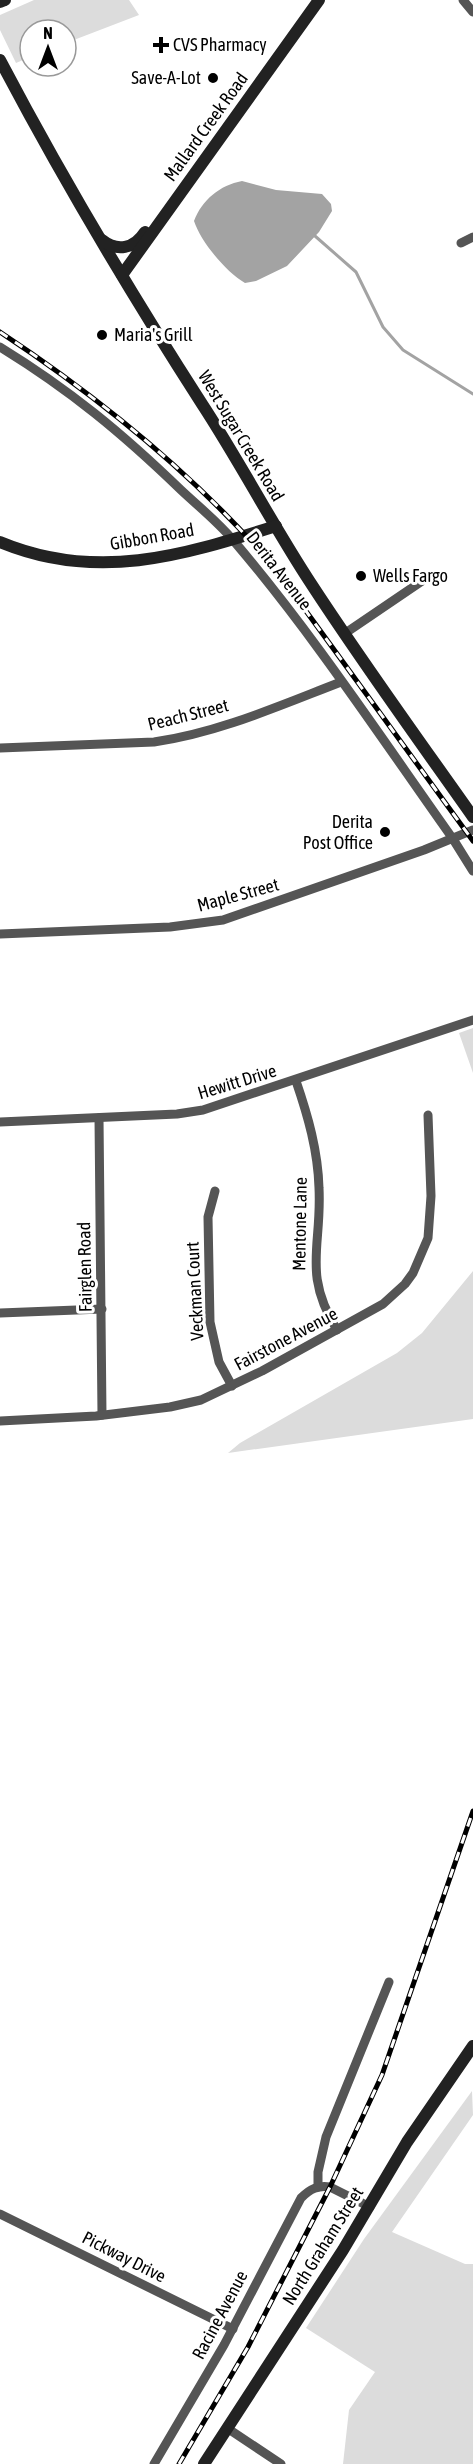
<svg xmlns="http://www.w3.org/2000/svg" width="473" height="2464" font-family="'Asap Condensed',sans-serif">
  <rect width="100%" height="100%" fill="#fff"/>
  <!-- green -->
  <g fill="#dcdcdc">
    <path d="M34,0H129L139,15L66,43V30H30V57L16,63L0,30V15Z"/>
    <path d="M473,1028V1073L459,1033Z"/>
    <path d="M473,1271V1419L228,1453L240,1443L397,1353L422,1333Z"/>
    <path d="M472,2091L473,2115L392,2232L465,2264H473V2464H343L349,2410L375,2372L306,2328L364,2239Z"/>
  </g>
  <!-- water -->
  <path fill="#a3a3a3" d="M242,181L276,190L322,194L331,204L332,211L319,232L287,266L256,281L245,283C226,272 201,242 194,221C202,200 220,185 242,181Z"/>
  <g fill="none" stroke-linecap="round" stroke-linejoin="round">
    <!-- stream -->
    <path stroke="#a3a3a3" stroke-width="3" d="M315,236L356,272L383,327L403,350L473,394"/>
    <!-- street -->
    <g stroke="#555" stroke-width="9">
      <path d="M463,0L473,12"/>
      <path d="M461,243L473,237"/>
      <path d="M0,347C70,390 122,433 181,490C198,506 218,522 233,540C313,634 382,739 453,839L473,871"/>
      <path d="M344,634L425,579"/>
      <path d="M0,748L154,742C218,733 281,705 341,682"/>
      <path d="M0,934L170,927L223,920L424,850L473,830"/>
      <path d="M296,1081C308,1116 318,1151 319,1188C322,1247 302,1273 337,1330"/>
      <path d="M99,1118L102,1415"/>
      <path d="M0,1122L177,1114L203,1110L473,1020"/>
      <path d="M215,1191L208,1217L210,1322L219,1362L232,1386"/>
      <path d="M0,1313L102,1309"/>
      <path d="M0,1421L96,1416L170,1407L201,1400L262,1371L383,1304L405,1284L413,1273L428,1238L431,1196L428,1115"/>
      <path d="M318,2187V2172L326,2137L389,1982"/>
      <path d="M0,2214L233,2329"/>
      <path d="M227,2428L281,2464"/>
      <path d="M154,2464L224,2345L301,2198C310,2189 318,2185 330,2187L370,2207"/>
    </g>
    <!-- secondary -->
    <g stroke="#222" stroke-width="12">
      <path d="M0,2L5,0"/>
      <path d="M0,60C62,178 130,292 202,404C240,462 272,524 310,582C362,662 418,739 473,817"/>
      <path d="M102,240C117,252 134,249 145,232"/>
      <path d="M122,275L319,0"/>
      <path d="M0,542C96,582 181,556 276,526"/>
      <path d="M204,2464L343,2250L407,2142L473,2046"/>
    </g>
    <defs>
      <g id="rail">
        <path d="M0,332C100,398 196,476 274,567L473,841"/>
        <path d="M179,2464L248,2347L330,2187L382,2075L473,1811"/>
      </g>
    </defs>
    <!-- rail casing -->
    <use href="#rail" stroke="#000" stroke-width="5"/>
    <!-- rail -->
    <use href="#rail" stroke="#fff" stroke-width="3" stroke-dasharray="9" stroke-linecap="butt"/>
  </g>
  <!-- markers -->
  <g fill="#000" stroke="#fff" stroke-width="2">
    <path d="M158 36h6v6h6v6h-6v6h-6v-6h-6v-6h6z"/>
    <circle cx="213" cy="78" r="6"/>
    <circle cx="102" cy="335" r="6"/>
    <circle cx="361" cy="576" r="6"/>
    <circle cx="385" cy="832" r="6"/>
  </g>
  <g text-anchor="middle" stroke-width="6" stroke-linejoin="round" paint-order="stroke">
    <!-- poi labels -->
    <g font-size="18" fill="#000" stroke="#fff" text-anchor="start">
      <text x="173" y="51">CVS Pharmacy</text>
      <text x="201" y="84" text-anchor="end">Save-A-Lot</text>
      <text x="114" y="341">Maria's Grill</text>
      <text x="373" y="582">Wells Fargo</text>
      <text x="373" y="828" text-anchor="end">Derita<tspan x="373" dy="21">Post Office</tspan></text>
    </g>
    <!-- street labels -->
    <g font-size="18" fill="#000" stroke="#fff">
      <text transform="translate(206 127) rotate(-54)" y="6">Mallard Creek Road</text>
      <text transform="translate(241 436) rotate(59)" y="6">West Sugar Creek Road</text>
      <text transform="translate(152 537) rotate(-10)" y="6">Gibbon Road</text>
      <text transform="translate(279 571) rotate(52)" y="6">Derita Avenue</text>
      <text transform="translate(188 715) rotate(-14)" y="6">Peach Street</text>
      <text transform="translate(238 895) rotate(-15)" y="6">Maple Street</text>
      <text transform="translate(237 1082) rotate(-17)" y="6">Hewitt Drive</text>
      <text transform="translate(300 1224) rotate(-89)" y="6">Mentone Lane</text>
      <text transform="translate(85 1267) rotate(-91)" y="6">Fairglen Road</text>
      <text transform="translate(195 1291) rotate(-93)" y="6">Veckman Court</text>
      <text transform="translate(286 1339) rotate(-28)" y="6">Fairstone Avenue</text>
      <text transform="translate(323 2246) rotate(-58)" y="6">North Graham Street</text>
      <text transform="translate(124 2257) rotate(27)" y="6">Pickway Drive</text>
      <text transform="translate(220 2315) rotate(-62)" y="6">Racine Avenue</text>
    </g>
  </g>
  <!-- north arrow -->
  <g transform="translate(48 48)"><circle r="28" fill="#ffffff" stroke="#999999" stroke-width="1.5"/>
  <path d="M0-4.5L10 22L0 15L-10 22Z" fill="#000000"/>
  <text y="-9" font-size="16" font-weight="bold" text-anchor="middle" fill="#000000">N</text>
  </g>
</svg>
